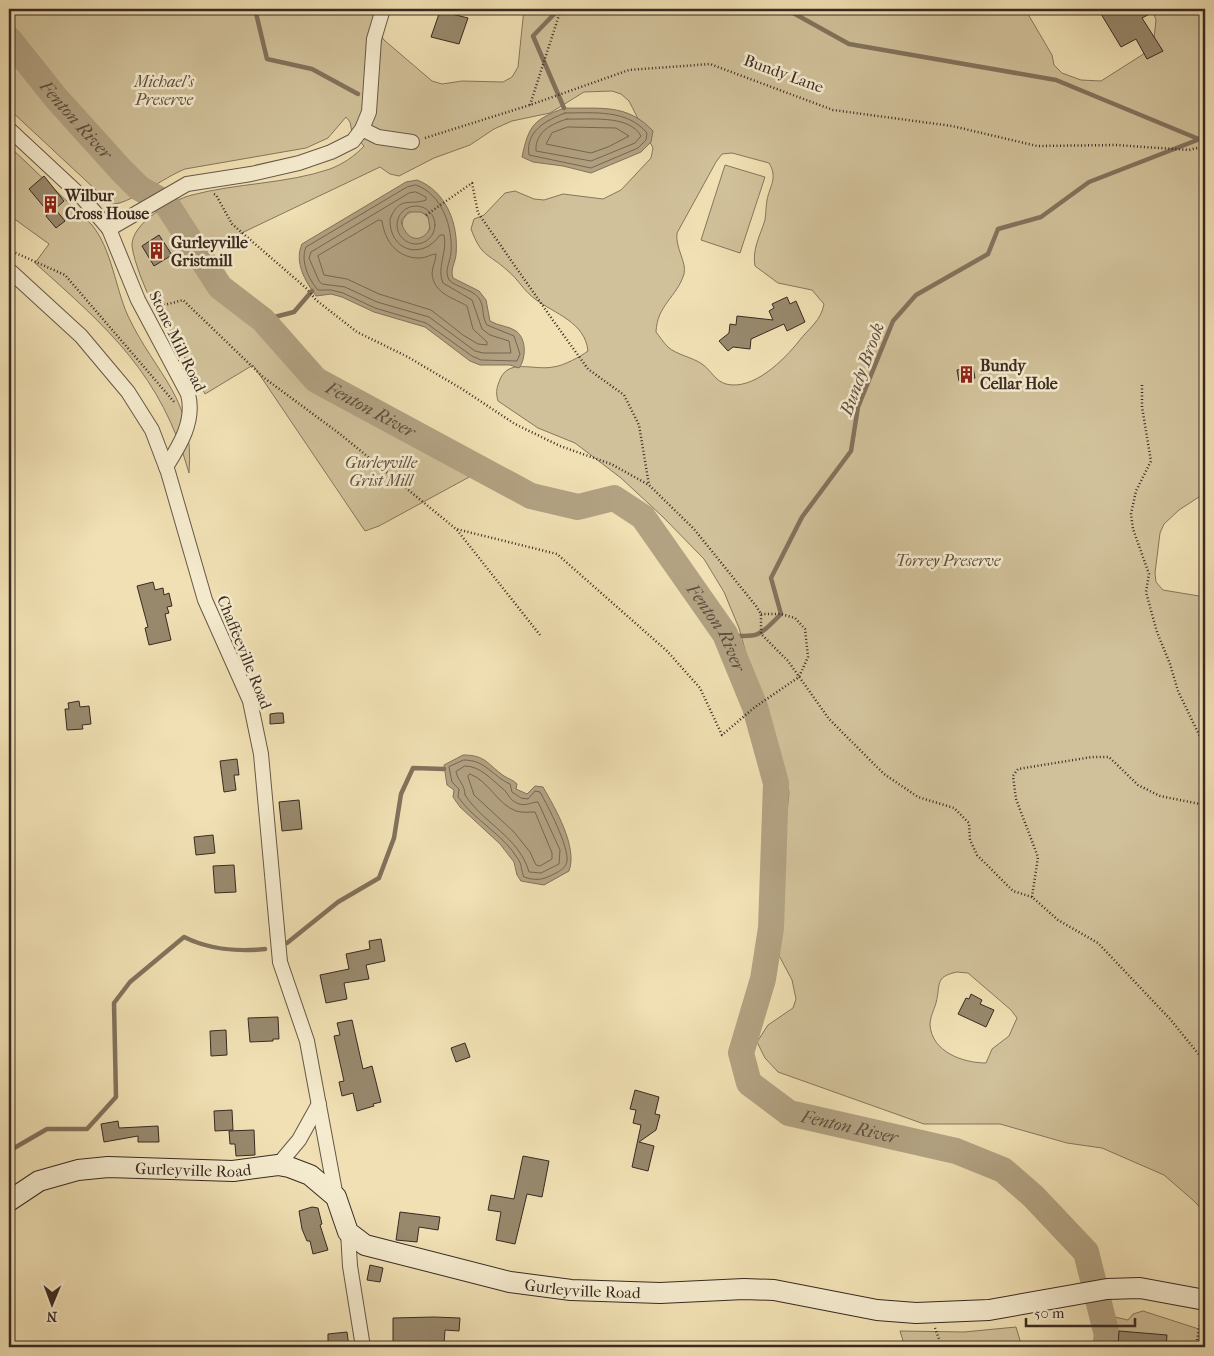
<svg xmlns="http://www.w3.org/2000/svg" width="1214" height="1356" font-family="'IM FELL French Canon',serif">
  <rect width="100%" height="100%" fill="#f0e0b3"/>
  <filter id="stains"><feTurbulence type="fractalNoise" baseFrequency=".004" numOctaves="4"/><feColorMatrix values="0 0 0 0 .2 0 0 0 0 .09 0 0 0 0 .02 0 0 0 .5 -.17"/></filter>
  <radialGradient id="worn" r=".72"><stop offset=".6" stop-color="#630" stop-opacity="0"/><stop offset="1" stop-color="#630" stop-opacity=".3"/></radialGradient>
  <!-- green -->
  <g fill="#d1c19a" stroke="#85765e" fill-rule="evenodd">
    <path d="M9,9H381L378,31L384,40L432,81L442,84L462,81L503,82L512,77L518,67L524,9H1025L1052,55L1054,65L1062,73L1081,80L1101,81L1153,48L1156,20L1152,9H1205V493L1179,510L1164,524L1160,533L1155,573L1156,582L1163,590L1205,597V1213L1194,1201L1164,1175L1102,1148L1067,1143L1000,1124H924L778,1072L765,1058L757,1042L768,1025L793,1008L796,999L792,980L774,946L789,792L780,753L754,682L739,628L724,592L704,559L663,517L621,478L575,443L538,428L498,401C496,393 496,390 499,382C507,357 533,371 553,367C563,366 580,357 588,351C585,322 555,314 535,299C524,291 518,279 508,271C487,252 482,258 471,229L474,219L484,215L505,193L515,191L534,199L544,200L563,194L603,199L621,190L651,158L653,148L629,101L621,94L612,91L584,92L550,113L512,121L494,129L470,145L434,158L399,176L390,174L380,167L206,250L223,288L238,313L280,350L336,382L405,430L495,463L379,526L365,531L253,365L205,394C185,353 156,319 140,275C137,266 133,255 132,246C131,223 172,200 192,195C237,183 286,184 330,169C343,164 355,156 364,146L352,132L350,122L346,117L328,138L306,148L185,169C166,176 127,206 111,204L9,109ZM732,153L769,163C778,178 770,185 767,200C766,206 766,213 765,220C760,236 752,249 755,266L778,283L812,290L824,304C821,321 809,328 799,341C784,360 753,391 726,384C715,381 711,370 702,364C692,357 677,355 668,347C663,342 660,337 656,332C657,305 677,297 684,274C687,262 675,248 677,233L716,162L722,154ZM957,972L968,973L1011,1010L1017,1018L1009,1036L992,1049L986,1063C963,1063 932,1052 930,1025C930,1017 934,1010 936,1003C941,984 934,977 957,972Z"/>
    <path d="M9,146L92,225C112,250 115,287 128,316C157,377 195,398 189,473C161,374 109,329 35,263L49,244L9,215Z"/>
    <path d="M725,165L765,177L740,253L701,240Z"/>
    <circle cx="416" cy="225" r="14"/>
    <path d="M1143,1311L1205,1331V1347H1114L1106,1315L1128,1320L1133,1314Z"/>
    <path d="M1016,1327L1022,1347H905L900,1331L964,1332Z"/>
  </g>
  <!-- water -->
  <g fill="#b2a282" stroke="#82725c" fill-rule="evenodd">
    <path d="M564,108C600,109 627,103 653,131L651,142L641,152L591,173L563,166L533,162L522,157C529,124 534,120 564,108Z"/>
    <path d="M417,180C446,191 459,224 456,255C455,263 450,270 453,278L479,291L486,300L490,321C498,326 509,326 516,331C527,339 526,359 519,368L510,365H480L470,361L425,327L374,312L342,297L331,294L316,296C305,281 294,262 302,244L406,182ZM408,212H421L428,216L430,229C419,246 405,238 401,221Z"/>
    <path d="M463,755C486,755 487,764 504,776C509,779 513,780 517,784L516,789L527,794L535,786L543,787C555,808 578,847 569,871L544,885L521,881L517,875L514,862L500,844L460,807L453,797L454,790L447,785L444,765Z"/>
  </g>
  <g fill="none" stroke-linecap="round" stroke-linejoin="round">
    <!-- shore -->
    <g stroke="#766652" stroke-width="1">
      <path d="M565,113C594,113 627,109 647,133L646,140L638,148L591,168L529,155C525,131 547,120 565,113Z"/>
      <path d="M567,119C588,120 629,114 641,136L635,143L591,161L536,151C535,132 551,124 567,119Z"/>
      <path d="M568,127L616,128L629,136L608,147L591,153L546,144L552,133Z"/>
      <path d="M416,185C442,194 453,227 451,253C450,263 444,270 449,280C457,288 477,290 481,302C484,310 482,317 487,325L514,336L520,354L517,361L481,360L472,356L426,323L375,308L343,293L331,290H318C309,280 300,261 306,247L407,187Z"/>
      <path d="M416,192L426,197V200C410,206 400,195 390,219C389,251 422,261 440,235H444C448,251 436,268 443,283L472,300L482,329L490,335L509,341L511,353H483L475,351L429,317L377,302L345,287L322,284L319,281L309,258L311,252L409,193Z"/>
      <circle cx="416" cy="225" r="19"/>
      <path d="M379,220L382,221C385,242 398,259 421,258C426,258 431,254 436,254C436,261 432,267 432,274C434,294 454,298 467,306L473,329L487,342V345L478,344L463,335L431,310L379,294L347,279L324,275L318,256Z"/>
      <path d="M464,760C486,760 492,776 510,784L512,792L521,798L528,799L535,791L540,792C548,806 569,847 567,861C566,868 560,871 554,874C543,880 536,881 524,877C521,871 522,864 518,859C503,834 475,821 458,797L459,789L452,782L449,767Z"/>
      <path d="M465,766C480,766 491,779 502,788C509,793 508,800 519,804C527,806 532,802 538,802L560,850L559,864L541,873L529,872C519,837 484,824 465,795C465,785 458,781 456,772Z"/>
      <path d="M470,774C489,781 497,804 516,811C523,813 529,812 535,812L552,853V859L540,866L536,865L530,852L514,832L474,795L468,777Z"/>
    </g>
    <!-- stream -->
    <g stroke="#82725c" stroke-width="4.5">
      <path d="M255,9L267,59L312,69L358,94"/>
      <path d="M559,9L533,36L564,108"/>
      <path d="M786,9L849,44L1056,80L1201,140"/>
      <path d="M263,320L294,312L312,291"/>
      <path d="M688,579L728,635C759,638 759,636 781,614L771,578L802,517L851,451L858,407L893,321L916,295L988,254L998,229L1041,217L1089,182L1205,137"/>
      <path d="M287,943L338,902L379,878L394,838L401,794L413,768L444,769"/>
      <path d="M9,1151L47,1129H87L116,1097L114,1003L130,982L184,937C208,949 238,952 265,949"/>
    </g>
    <!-- river -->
    <path stroke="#b2a282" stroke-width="26" id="s1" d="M9,39L56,98L121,170L139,188L166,203L220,287L263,320L316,380L531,496L578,507L614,498L643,517L725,634L755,707L776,783L771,928L763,979L741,1053L749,1083L789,1113L956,1151L1003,1170L1033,1196L1086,1252L1107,1335L1105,1347"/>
  </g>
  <!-- building -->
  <g fill="#98896d" stroke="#392a22">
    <path d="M1098,9H1159L1142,18L1163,51L1147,59L1136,39L1121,47Z"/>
    <path d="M440,11L468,18L459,44L431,37Z"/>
    <path d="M44,176L64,201L55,209L65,221L56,228L46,216L49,213L29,189Z"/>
    <path d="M159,235L172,255L154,266L142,246Z"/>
    <path d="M787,297L790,304L796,301L805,322L787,331L784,324L751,339L750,349L733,347L728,351L719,341L729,333L730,324L736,325L737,316L773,320L769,311L774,308L772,304Z"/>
    <path d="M973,367L975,378L959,381L957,370Z"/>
    <path d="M153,582L155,590L163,588L164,595L169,593L172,606L167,607L169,613L165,614L171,640L149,645L145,628L148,627L137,586Z"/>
    <path d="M79,701L80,707L89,706L91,724L82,725L83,729L67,730L65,709H69L68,703Z"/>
    <path d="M277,713H283L284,723L270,724V714Z"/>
    <path d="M237,759L239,775H234L236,790L224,792L220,761Z"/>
    <path d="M299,800L302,829L282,831L279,802Z"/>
    <path d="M213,835L215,853L196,855L194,837Z"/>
    <path d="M234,865L236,892L215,893L213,866Z"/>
    <path d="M381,939L385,961L366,965L369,979L344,983L347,999L326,1003L320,975L349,969L346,954L370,949L369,941Z"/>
    <path d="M971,994L982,1000L980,1004L994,1010L986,1027L958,1014L966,998L969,999Z"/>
    <path d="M278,1017L279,1039H273V1041L250,1042L248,1018Z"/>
    <path d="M352,1020L363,1069L372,1066L381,1102L373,1104L374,1106L357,1111L353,1093L342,1096L339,1082L344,1081L334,1036L340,1035L337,1023Z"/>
    <path d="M226,1030L227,1055L211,1056L210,1031Z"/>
    <path d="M465,1043L470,1057L456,1062L451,1048Z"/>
    <path d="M635,1090L659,1097L655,1114L660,1115L656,1130L639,1142L654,1146L648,1171L632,1167L641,1125L633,1123L636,1110L630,1109Z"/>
    <path d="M232,1110L233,1130L215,1131L214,1111Z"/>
    <path d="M118,1121L119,1128L158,1126L159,1142H138V1136L104,1142L101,1124Z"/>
    <path d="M254,1130L255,1155L236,1156L235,1144H230L229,1131Z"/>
    <path d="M523,1156L549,1161L542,1197L527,1194L515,1244L496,1240L501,1212L488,1210L491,1195L514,1199Z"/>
    <path d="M312,1207L318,1208L322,1224L320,1225L328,1250L313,1254L310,1241H307L302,1229L299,1211Z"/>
    <path d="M400,1212L440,1217L438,1230L419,1227L417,1242L396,1240Z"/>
    <path d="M370,1265L383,1268L380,1282L367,1280Z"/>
    <path d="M434,1317L460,1318L459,1331L445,1330L444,1345L411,1342V1347H393V1318Z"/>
    <path d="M1119,1331L1167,1335L1166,1347H1118Z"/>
    <path d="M347,1332L349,1347H328V1334Z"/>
  </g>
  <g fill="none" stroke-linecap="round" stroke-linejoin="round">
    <defs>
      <g id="street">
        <path d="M9,129L81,196L109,229L138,300L188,394C195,421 180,445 166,467"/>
        <path d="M362,129L378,137L412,142"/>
        <path d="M109,229L187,184L251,174L299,163L331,152L353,141L362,129L369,112L374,39L383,9"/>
        <path d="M9,270L81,336L128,392L152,430L168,472L205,600L250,701L261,754L280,962L307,1041L336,1197"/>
        <path d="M278,1165L299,1140L319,1104"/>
        <path d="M348,1232L350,1266L363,1347"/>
      </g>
      <g id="secondary">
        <path id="s2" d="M9,1201L39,1181L78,1170L108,1167L233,1171L278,1165L289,1167L310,1175L336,1197L348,1232L365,1245L510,1282L571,1290L660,1293L744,1289L774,1290L877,1310L916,1313L989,1310L1107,1289L1140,1288L1205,1300"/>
      </g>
    </defs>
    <!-- street casing -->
    <use href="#street" stroke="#675846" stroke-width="16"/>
    <!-- secondary casing -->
    <use href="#secondary" stroke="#392a22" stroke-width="22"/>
    <!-- path -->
    <g stroke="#392a22" stroke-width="2.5" stroke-dasharray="1 2.5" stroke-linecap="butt">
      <path d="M530,105L561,9"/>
      <path d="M425,138L530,105L629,70L710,64L833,110L952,126L1037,146L1116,145L1189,150L1205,146"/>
      <path d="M214,194L216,195L232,224L306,288L316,300L357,332L408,357L462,389L515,424L560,446L611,464L649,485L694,529L756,606L761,614V634L788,661L829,719L884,774L918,797L954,808L969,823L970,840L977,855L1013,891L1032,897L1058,920L1098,943L1170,1019L1205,1062"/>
      <path d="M426,215L472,183L478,213L552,319L588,369L624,395L639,425L649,485"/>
      <path d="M9,250L65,275L175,403"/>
      <path d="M157,307L183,300L263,377L340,434L456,529L557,554L667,651L700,688L722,735L755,707L799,677L808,657L805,629L795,618L781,614H761"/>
      <path d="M1142,385V407L1151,461L1136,491L1131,514L1133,529L1149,574L1146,592L1157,632L1170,664L1178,691L1205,747"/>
      <path d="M457,530L540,635"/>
      <path d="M1032,897L1038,857L1016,799L1013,776L1018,769L1092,757H1109L1138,785L1160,796L1205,805"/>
      <path d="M935,1328L942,1347"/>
      <path d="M1196,1347L1201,1316"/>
    </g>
    <!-- street -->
    <use href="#street" stroke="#f5ebce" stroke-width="14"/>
    <!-- secondary -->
    <use href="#secondary" stroke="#f5ebce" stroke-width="20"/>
  </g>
  <!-- icons -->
  <defs>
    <symbol id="building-bare" viewBox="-9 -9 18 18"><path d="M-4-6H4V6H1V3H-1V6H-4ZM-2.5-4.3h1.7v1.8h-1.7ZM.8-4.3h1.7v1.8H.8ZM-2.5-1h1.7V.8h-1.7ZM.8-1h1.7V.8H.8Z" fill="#8f2418" stroke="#f5ebce" stroke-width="2.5" paint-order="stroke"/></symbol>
  </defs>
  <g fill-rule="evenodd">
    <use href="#building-bare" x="38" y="192" width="25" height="25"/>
    <use href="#building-bare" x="144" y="238" width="25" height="25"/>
    <use href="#building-bare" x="954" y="362" width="25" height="25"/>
  </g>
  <g text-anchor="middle" stroke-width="5" stroke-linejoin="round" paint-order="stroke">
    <!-- street labels -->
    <g font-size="16" fill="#392a22" stroke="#f5ebce">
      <text transform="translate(784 73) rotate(20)" y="6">Bundy Lane</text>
      <text transform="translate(178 341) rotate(64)" y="6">Stone Mill Road</text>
      <text transform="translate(245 652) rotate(68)" y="6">Chaffeeville Road</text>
      <text dy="6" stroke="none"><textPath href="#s2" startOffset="192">Gurleyville Road</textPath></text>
      <text dy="6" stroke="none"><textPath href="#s2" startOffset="626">Gurleyville Road</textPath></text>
    </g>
    <!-- park labels -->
    <g font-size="16" font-style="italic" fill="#5f5040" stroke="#f5ebce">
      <text x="164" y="87">Michael's<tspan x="164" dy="18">Preserve</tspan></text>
      <text x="381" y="468">Gurleyville<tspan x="381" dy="18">Grist Mill</tspan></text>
      <text x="948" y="566">Torrey Preserve</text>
    </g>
    <!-- poi labels -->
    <g font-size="16" font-weight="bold" fill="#392a22" stroke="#f5ebce" text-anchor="start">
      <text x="65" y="201">Wilbur<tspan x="65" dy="18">Cross House</tspan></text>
      <text x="171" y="248">Gurleyville<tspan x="171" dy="18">Gristmill</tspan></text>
      <text x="980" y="371">Bundy<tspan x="980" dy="18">Cellar Hole</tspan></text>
    </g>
    <!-- water labels -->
    <g font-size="18" font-style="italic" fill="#5d4e3f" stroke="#f5ebce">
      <text dy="6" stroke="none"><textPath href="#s1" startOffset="105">Fenton River</textPath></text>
      <text transform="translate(862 369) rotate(-70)" y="6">Bundy Brook</text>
      <text dy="6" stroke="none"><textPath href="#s1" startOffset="525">Fenton River</textPath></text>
      <text dy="6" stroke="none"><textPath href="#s1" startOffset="960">Fenton River</textPath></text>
      <text dy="6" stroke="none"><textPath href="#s1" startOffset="1545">Fenton River</textPath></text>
    </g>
  </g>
  <!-- margin -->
  <rect width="1214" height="1356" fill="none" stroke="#f0e0b3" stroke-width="30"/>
  <rect x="10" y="10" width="1194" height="1336" fill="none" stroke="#392a22" stroke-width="2.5"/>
  <rect x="15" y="15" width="1184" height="1326" fill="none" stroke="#392a22"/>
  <!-- north arrow -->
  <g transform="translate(52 1304) rotate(181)" stroke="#f5ebce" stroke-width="4" paint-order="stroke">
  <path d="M0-4L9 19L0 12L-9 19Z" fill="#392a22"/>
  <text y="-8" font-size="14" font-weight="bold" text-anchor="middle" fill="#392a22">N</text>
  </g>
  <!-- scale -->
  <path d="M1026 1318v8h109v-8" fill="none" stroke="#392a22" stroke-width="2.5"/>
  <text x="1034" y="1318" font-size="15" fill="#392a22" stroke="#f5ebce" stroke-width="4" paint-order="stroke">50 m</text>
  <rect width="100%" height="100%" filter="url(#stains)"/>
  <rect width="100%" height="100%" fill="url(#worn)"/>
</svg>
